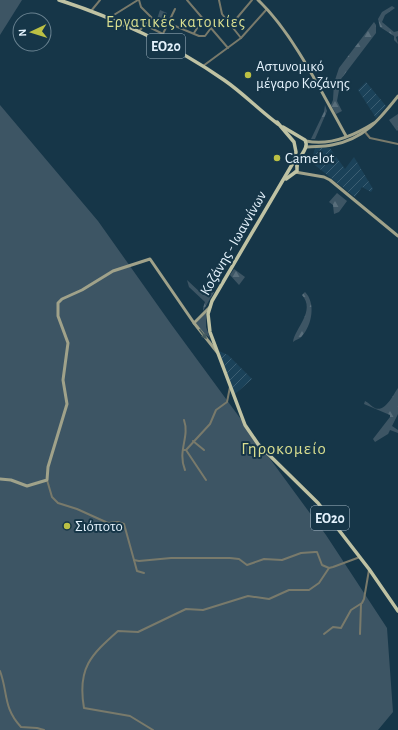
<svg xmlns="http://www.w3.org/2000/svg" width="398" height="730" font-family="'Alegreya Sans',sans-serif">
  <defs>
    <pattern id="industrial-furrows" width="10" height="10" patternUnits="userSpaceOnUse"><rect width="10" height="10" fill="#1b4259"/><path d="M-1 1l2-2M0 10L10 0M9 11l2-2" fill="none" stroke="#3c5e72"/></pattern>
    <pattern id="forest-firs" width="22" height="20" patternUnits="userSpaceOnUse"><rect width="22" height="20" fill="#3d5564"/><path d="M5 1l3.5 6h-7zM16 11l3.5 6h-7z" fill="#596e7b"/></pattern>
  </defs>
  <rect width="100%" height="100%" fill="#163648"/>
  <!-- industrial -->
  <g fill="url(#industrial-furrows)">
    <path d="M366,82L386,106L376,118L358,90Z"/>
    <path d="M315,148H330L345,169L354,157L373,189L371,192L362,187L355,197L311,162Z"/>
    <path d="M219,351L228,355L252,379L235,394Z"/>
  </g>
  <!-- green -->
  <g fill="#3d5564">
    <path d="M0,0H22L0,35Z"/>
    <path d="M160,10L167,13L165,18L161,21L157,19Z"/>
    <path d="M0,105L98,221L171,324L326,535L387,628L393,712L378,730H0Z"/>
    <path d="M206,313V327L210,338L202,332L196,323Z"/>
  </g>
  <!-- forest -->
  <g fill="url(#forest-firs)">
    <path d="M392,6L395,8L385,15L382,22L394,32L398,31V36L396,37L398,44L394,40V36L380,27L378,19L382,12Z"/>
    <path d="M374,22L376,25V33L341,79L337,101L342,111L336,114L331,105L333,100L334,83L339,68Z"/>
    <path d="M325,105L327,111L315,139H311L324,112Z"/>
    <path d="M398,114V130L397,131L389,120Z"/>
    <path d="M337,193L347,201L339,212L334,214L333,205L329,202Z"/>
    <path d="M234,269L245,277L239,285L230,275Z"/>
    <path d="M187,280L203,295L214,292L203,311V308L205,302L189,287Z"/>
    <path d="M305,292C316,303 312,325 302,336C299,340 298,338 293,342C295,328 316,311 302,295Z"/>
    <path d="M398,388V414L392,426L398,430V433L390,430L388,434L375,442L373,439L390,417V415L364,404L365,401C369,403 370,405 373,407C384,415 393,395 398,388Z"/>
  </g>
  <g fill="none" stroke-linecap="round" stroke-linejoin="round">
    <!-- street -->
    <g stroke="#797a6b" stroke-width="2">
      <path d="M139,0L141,7L152,18L139,31"/>
      <path d="M187,0L228,48"/>
      <path d="M219,0L222,14L241,38"/>
      <path d="M91,11L100,0"/>
      <path d="M109,18L138,0"/>
      <path d="M168,23L199,36H205L211,28"/>
      <path d="M145,25L163,34"/>
      <path d="M231,25L252,0"/>
      <path d="M194,33L203,19"/>
      <path d="M159,42L175,9"/>
      <path d="M203,66L241,38L267,9"/>
      <path d="M365,132L370,138L398,144"/>
      <path d="M184,420C190,437 177,451 185,470"/>
      <path d="M193,441L204,450"/>
      <path d="M183,450H186L210,424L216,410L227,402L230,387"/>
      <path d="M186,450L206,480"/>
      <path d="M47,480L52,497L58,503L77,509L108,523L118,522L124,524L134,560L139,561L171,558H230L239,559L247,565L264,559L282,560L301,553L315,552H317L322,565L329,568L333,567L360,557"/>
      <path d="M134,560L137,571L144,573"/>
      <path d="M324,634L333,627L341,628L351,610L362,603L364,599L369,570"/>
      <path d="M360,634L361,604"/>
      <path d="M0,671C8,692 3,708 21,727L37,728L44,730"/>
      <path d="M153,730L130,716L84,708C77,668 91,655 118,631L138,632L186,609L203,610L248,596L269,599L289,590H309L319,583L329,568"/>
    </g>
    <!-- secondary -->
    <g stroke="#a0a28a" stroke-width="3">
      <path d="M258,0C293,33 322,93 346,136"/>
      <path d="M306,141C329,146 355,135 374,123"/>
      <path d="M307,147C315,146 323,147 332,145C364,139 379,120 398,96"/>
      <path d="M295,172L324,177L330,180L398,236"/>
      <path d="M194,323L210,307"/>
      <path d="M0,479L11,480L27,486L47,480L48,467L67,404L63,380L68,343L58,316V303L62,299L82,290L113,271L150,259L194,323L217,352"/>
    </g>
    <!-- primary -->
    <g stroke="#bfc2a3" stroke-width="3.5">
      <path d="M59,0C113,17 177,47 224,80C243,93 259,110 278,124"/>
      <path d="M277,122L294,142L296,152L293,163L212,301L208,314L210,332L245,425L258,444L318,503L369,569L398,611"/>
      <path d="M283,127L305,140C310,149 297,157 297,166"/>
      <path d="M286,179L297,171V166"/>
    </g>
  </g>
  <!-- one-way arrows -->
  <defs><path id="oneway-solid" d="M-6-.8H1V-3.2L6.5 0L1 3.2V.8H-6Z"/></defs>
  <use fill="#465c5f" href="#oneway-solid" transform="translate(203 334) rotate(54)"/>
  <!-- markers -->
  <g fill="#bbc044" stroke="#163648" stroke-width="1.5">
    <circle cx="248" cy="75" r="4"/>
    <circle cx="277" cy="158" r="4"/>
    <circle cx="67" cy="526" r="4"/>
  </g>
  <g text-anchor="middle" stroke-width="4" stroke-linejoin="round" paint-order="stroke">
    <!-- shield labels -->
    <g fill="#163648" stroke="#a7bac7" stroke-width="1">
      <rect x="147" y="34" width="38" height="24" rx="3"/>
      <rect x="311" y="506" width="38" height="24" rx="3"/>
    </g>
    <g font-size="14" font-weight="bold" fill="#e5f3fd">
      <text x="166" y="51">ΕΟ20</text>
      <text x="330" y="523">ΕΟ20</text>
    </g>
    <!-- poi labels -->
    <g font-size="15" fill="#e5f3fd" stroke="#163648" text-anchor="start">
      <text x="256" y="71">Αστυνομικό<tspan x="256" dy="17">μέγαρο Κοζάνης</tspan></text>
      <text x="285" y="163">Camelot</text>
      <text x="75" y="531">Σιόποτο</text>
    </g>
    <!-- street labels -->
    <g font-size="15" fill="#e5f3fd" stroke="#163648">
      <text transform="translate(233 243) rotate(-60)" y="5">Κοζάνης - Ιωαννίνων</text>
    </g>
    <!-- neighbourhood labels -->
    <g font-size="16" letter-spacing="1" fill="#d9de90" stroke="#163648">
      <text x="176" y="27">Εργατικές κατοικίες</text>
    </g>
    <!-- quarter labels -->
    <g font-size="17" letter-spacing="1" fill="#d9de90" stroke="#163648">
      <text x="284" y="454">Γηροκομείο</text>
    </g>
  </g>
  <!-- north arrow -->
  <g transform="translate(32 32) rotate(266)"><circle r="19" fill="#163648" stroke="#698290"/>
  <path d="M0-3L7 15L0 10L-7 15Z" fill="#bbc044"/>
  <text y="-6" font-size="11" font-weight="bold" text-anchor="middle" fill="#e5f3fd">N</text>
  </g>
</svg>
